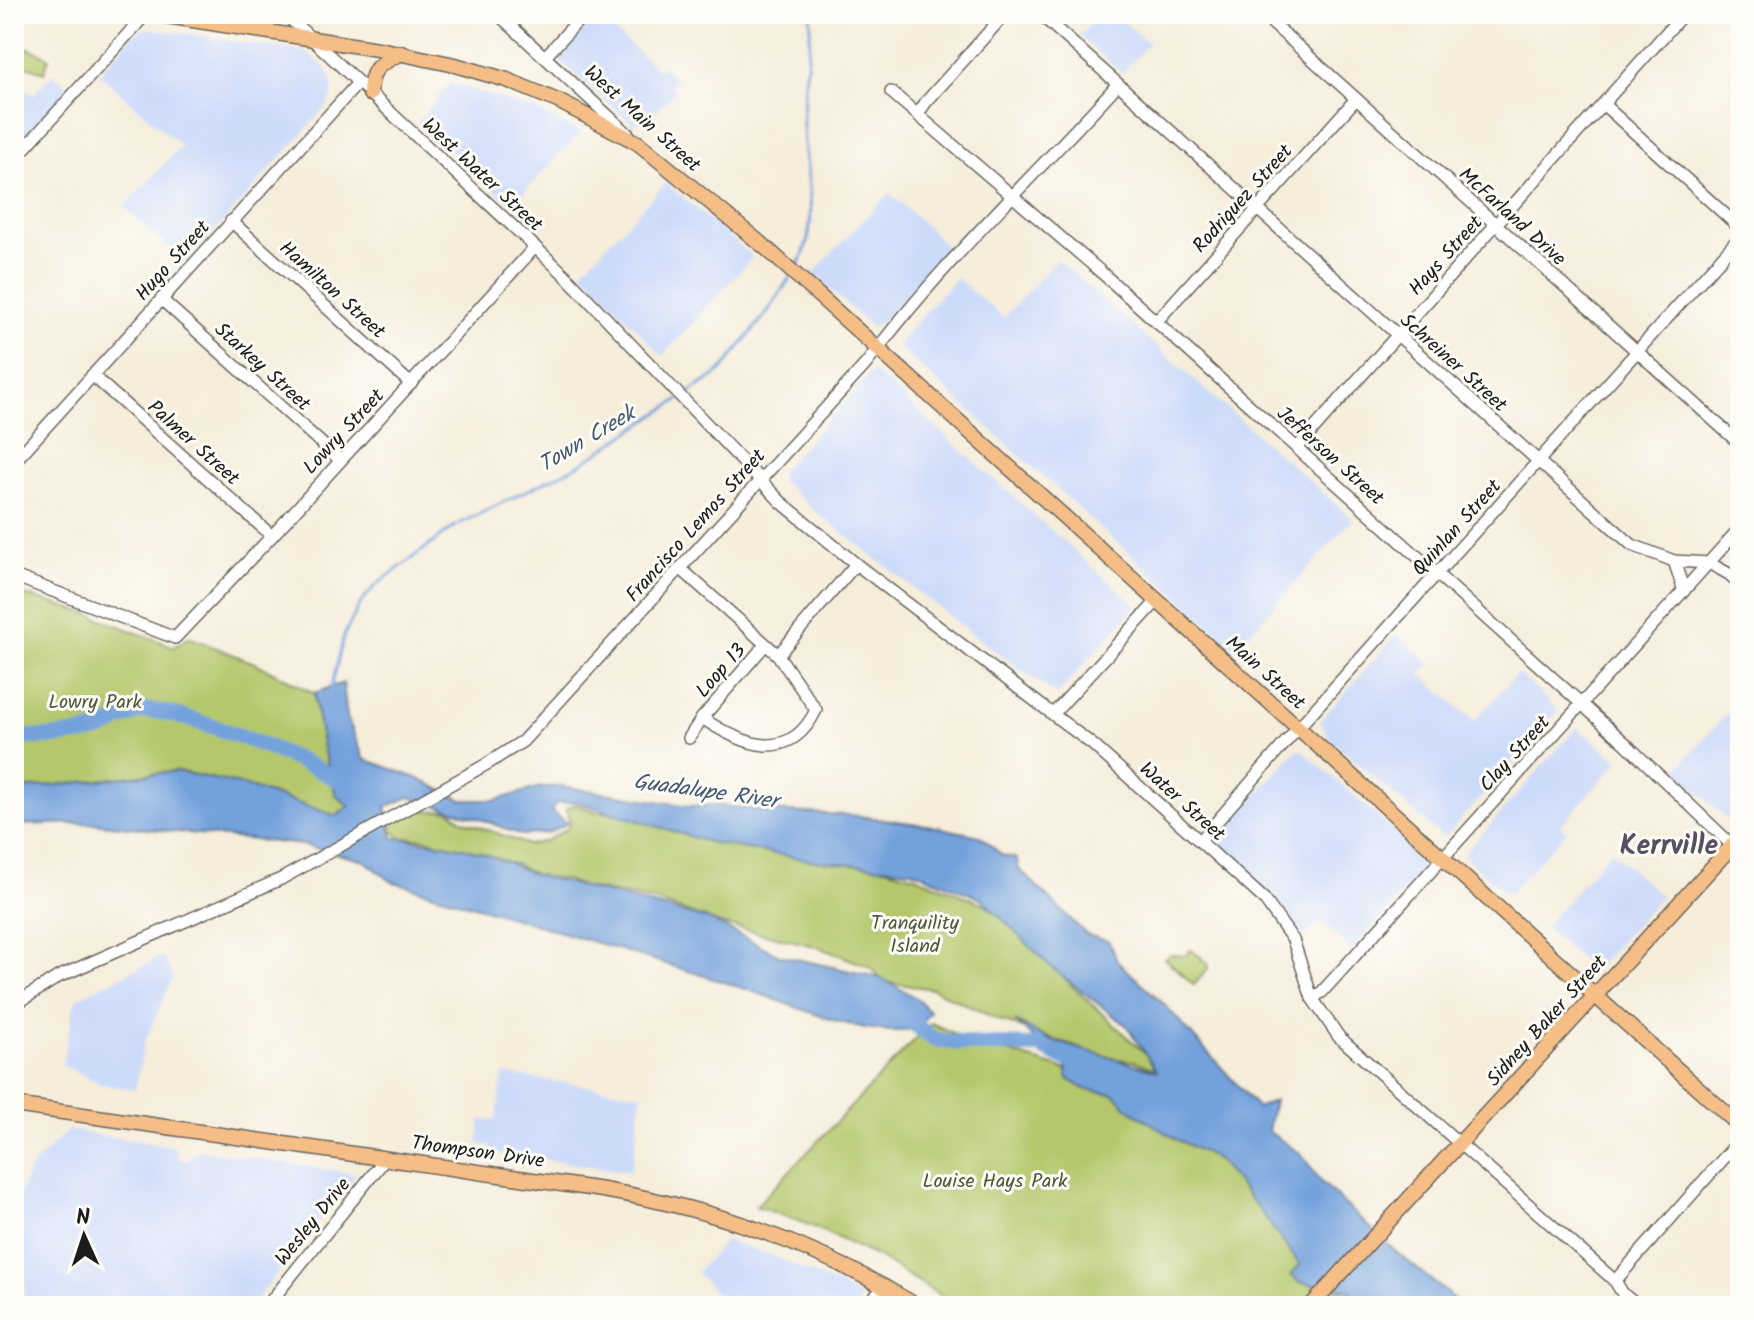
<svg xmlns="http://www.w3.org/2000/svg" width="1754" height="1320" font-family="Kalam,sans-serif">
  <rect width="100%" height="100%" fill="#fdfcf7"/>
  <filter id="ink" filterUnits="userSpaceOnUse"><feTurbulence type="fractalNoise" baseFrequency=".0125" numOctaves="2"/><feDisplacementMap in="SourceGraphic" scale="16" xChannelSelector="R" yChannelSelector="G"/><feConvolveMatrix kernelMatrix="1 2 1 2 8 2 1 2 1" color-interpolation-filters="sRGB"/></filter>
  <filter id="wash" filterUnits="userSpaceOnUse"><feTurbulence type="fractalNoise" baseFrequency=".006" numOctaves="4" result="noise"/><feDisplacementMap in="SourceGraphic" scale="32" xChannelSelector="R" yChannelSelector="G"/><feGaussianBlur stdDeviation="1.8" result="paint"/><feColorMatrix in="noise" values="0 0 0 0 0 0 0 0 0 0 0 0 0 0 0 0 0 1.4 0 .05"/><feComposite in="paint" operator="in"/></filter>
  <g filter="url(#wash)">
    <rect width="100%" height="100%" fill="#f6edda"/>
    <!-- built -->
    <g fill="#cddbfa">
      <path d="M595,14L658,69L662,66L676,79L671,86L676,91L653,115L633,125L556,57Z"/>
      <path d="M1099,14H1115L1149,43L1122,73L1079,36Z"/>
      <path d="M150,28L306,52L326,68L331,78L333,91L329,104L186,263L124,207L181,146L99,74L133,35L142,29Z"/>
      <path d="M52,74L70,87L14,149V78L33,95Z"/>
      <path d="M450,83L536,110L581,133L512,205L417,123Z"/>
      <path d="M666,183L753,257L662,356L582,271Z"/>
      <path d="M889,193L933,232L948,249L881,323L871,327L813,273Z"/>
      <path d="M1057,259L1353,519L1236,649L896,345L956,278L1004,318Z"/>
      <path d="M873,371L1136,606L1057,695L997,653L816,512L781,481V471Z"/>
      <path d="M1397,634L1430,663L1421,674L1474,721L1518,673L1559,711L1444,838L1329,738L1320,721Z"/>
      <path d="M1740,699V811L1730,822L1675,771Z"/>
      <path d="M1577,727L1619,761L1560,826L1566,832L1508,895L1463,855Z"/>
      <path d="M1297,750H1302L1429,863L1352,950L1321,921L1303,937L1276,899L1216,844V837Z"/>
      <path d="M1611,851L1662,896L1596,968H1590L1544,927Z"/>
      <path d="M162,956L173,977L145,1041L135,1090L101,1084L62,1065L76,999Z"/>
      <path d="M503,1074L642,1094L631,1172L490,1152L491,1146L478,1144L481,1119L496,1121Z"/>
      <path d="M68,1130L175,1147L179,1159L185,1161L199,1150L357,1174L251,1306H23L25,1280L14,1251V1207L31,1167Z"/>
      <path d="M726,1240L777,1257L858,1295L861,1300L856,1306H730L696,1273Z"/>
    </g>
    <!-- green -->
    <g fill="#b4c76a" stroke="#687243" stroke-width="2">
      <path d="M29,48L49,58L44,72L26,66L14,75V53L17,50Z"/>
      <path d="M14,592L86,613L174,647L189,637L257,664L314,693L323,748L336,795L349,806L337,816L243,785L176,771L14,790Z"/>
      <path d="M577,805L598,812H615L870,864L915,876L985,904L1016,929L1071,985L1158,1065L1157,1070L1134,1061L1107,1058L999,1020L933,989L885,982L868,966L815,946L721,924L656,901L584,887L564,879L542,878L515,864L421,838H402L392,831L393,819L416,806L428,811L449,810L462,820L528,845L545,841L568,828L570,823L566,808Z"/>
      <path d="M1191,950L1202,958V961H1207L1208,969L1194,985L1165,959L1169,955H1186Z"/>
      <path d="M931,1023L968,1040L1132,1090L1215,1158L1365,1306H958L878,1257L812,1226L756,1206Z"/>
    </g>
    <!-- water -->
    <path fill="#73a1dc" stroke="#485e7c" stroke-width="2" d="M343,683L347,717L364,759L417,778L462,800H496L537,788L560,786L689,806L715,805L766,811L851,815L927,825L980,836L1002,855L1017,859L1018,868L1087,935L1109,941L1117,961L1164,1004L1258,1108L1274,1100L1268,1131L1301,1154L1322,1183L1395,1251L1463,1306H1365L1349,1290L1299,1282L1291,1275L1300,1265L1256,1205L1216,1158L1176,1139L1129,1109L1114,1094L1087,1090L1068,1079L1066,1066L1015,1021L1050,1040L1157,1071L1127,1026L1052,968L981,898L911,870L809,860L708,842L577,802L556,803L551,811L568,823L548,833L522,835L478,818L409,797L386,807L393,838C442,842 486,849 529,873L708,919L779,955L881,978L916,998L930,1012C919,1028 910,1032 890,1031C838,1028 788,1002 739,987C623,950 507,916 391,881L365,861L303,845L92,823L14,825V790L176,771L243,785L337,816L349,806L336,795L323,748L314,693Z"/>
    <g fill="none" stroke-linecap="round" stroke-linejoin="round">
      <!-- stream -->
      <g stroke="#73a1dc" stroke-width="3">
        <path d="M795,270C824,227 804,173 803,125C802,88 811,51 811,14"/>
        <path d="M686,395L721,371L769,310L791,276"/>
        <path d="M331,689L344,635L360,604L375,586L455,526L577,466L680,399"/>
      </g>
      <!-- river -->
      <g stroke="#73a1dc" stroke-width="16">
        <path d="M14,736C38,739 76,736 99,730C115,725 126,713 143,711C174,706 320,765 347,786"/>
        <path d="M901,1014L935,1040L982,1045L1040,1046L1066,1059"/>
      </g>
    </g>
  </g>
  <g filter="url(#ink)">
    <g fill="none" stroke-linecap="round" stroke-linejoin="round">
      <defs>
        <g id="minor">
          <path d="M285,14L564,274L781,502L856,564L1093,745L1264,899L1293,940L1312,998L1339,1037L1615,1281L1623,1294L1638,1306"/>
          <path d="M498,14L629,135"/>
          <path d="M1040,14L1632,545L1674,561L1709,563L1729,574L1740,584"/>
          <path d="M1262,14L1740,444"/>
          <path d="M545,57L584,14"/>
          <path d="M891,92L1101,272L1241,398L1624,742L1740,853"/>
          <path d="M1604,105L1740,228"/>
          <path d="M918,114L926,102L1005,14"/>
          <path d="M14,160L146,14"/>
          <path d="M231,221L411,384"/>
          <path d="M161,299L340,460"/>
          <path d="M1156,322L1356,99"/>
          <path d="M92,375L272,536"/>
          <path d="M1297,448L1683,14"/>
          <path d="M14,462L358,83"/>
          <path d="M1674,561L1684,591"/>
          <path d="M680,568L778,655L856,564"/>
          <path d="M14,576L175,638L272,536L535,247"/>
          <path d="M765,645L702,718C741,744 789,766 816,710L778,655"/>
          <path d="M1054,713L1157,601"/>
          <path d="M689,738L702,718"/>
          <path d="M1200,841L1298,728L1740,237"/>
          <path d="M1312,998L1322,992L1740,528"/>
          <path d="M14,1005L58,977L281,879L487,764L523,741L866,364C940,264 1034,177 1118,84"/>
          <path d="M1615,1281L1740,1140"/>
          <path d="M267,1306L386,1158"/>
          <path d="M866,1306L884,1287"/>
        </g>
        <g id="major">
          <path d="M154,14L384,50L455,65L507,80L560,102L638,143L766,248L1740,1126"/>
          <path d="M370,94C371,66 379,65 401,53"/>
          <path d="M14,1105L603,1190C719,1210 816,1245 917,1306"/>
          <path d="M1311,1306L1740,837"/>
        </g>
      </defs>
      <!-- minor casing -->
      <use href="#minor" stroke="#68655e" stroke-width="14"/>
      <!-- major casing -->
      <use href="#major" stroke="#68655e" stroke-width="17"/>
      <!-- minor -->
      <use href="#minor" stroke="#fff" stroke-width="11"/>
      <!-- major -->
      <use href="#major" stroke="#f6be87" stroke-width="14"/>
    </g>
  </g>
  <g text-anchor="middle" stroke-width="6" stroke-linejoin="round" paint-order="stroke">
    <!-- street labels -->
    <g font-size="20" fill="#1c1c1c" stroke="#fdfcf7">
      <text transform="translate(643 118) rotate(42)" y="7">West Main Street</text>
      <text transform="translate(483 174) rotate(43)" y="7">West Water Street</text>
      <text transform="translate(1242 198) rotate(-48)" y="7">Rodriguez Street</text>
      <text transform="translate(1513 216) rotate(42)" y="7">McFarland Drive</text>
      <text transform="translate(1445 255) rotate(-48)" y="7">Hays Street</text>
      <text transform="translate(172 260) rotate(-48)" y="7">Hugo Street</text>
      <text transform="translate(333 289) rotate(42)" y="7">Hamilton Street</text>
      <text transform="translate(1454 362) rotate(42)" y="7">Schreiner Street</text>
      <text transform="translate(263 366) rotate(42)" y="7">Starkey Street</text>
      <text transform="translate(343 431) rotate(-47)" y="7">Lowry Street</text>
      <text transform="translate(194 442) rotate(42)" y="7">Palmer Street</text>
      <text transform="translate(1331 455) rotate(42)" y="7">Jefferson Street</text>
      <text transform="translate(695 525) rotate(-48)" y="7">Francisco Lemos Street</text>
      <text transform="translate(1456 527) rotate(-48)" y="7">Quinlan Street</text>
      <text transform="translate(720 670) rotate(-49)" y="7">Loop 13</text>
      <text transform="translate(1266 672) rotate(42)" y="7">Main Street</text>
      <text transform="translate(1514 753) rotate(-48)" y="7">Clay Street</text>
      <text transform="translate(1183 801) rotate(42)" y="7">Water Street</text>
      <text transform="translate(1546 1020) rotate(-48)" y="7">Sidney Baker Street</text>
      <text transform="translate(478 1151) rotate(8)" y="7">Thompson Drive</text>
      <text transform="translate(312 1221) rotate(-51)" y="7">Wesley Drive</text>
    </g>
    <!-- park labels -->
    <g font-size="20" fill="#515837" stroke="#fdfcf7">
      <text x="95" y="708">Lowry Park</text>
      <text x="915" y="929">Tranquility<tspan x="915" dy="23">Island</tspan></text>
      <text x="995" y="1187">Louise Hays Park</text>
    </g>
    <!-- water labels -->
    <g font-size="22" font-style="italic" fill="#435872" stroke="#fdfcf7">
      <text transform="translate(586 438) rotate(-31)" y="8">Town Creek</text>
      <text transform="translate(706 790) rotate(8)" y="8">Guadalupe River</text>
    </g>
    <!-- district labels -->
    <g font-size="28" font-weight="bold" fill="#565060" stroke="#fdfcf7">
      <text x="1669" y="854">Kerrville</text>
    </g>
  </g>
  <!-- margin -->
  <rect width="1754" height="1320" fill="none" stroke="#fdfcf7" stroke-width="48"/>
  <!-- north arrow -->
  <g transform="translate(84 1236) rotate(357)" stroke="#fdfcf7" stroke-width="6" paint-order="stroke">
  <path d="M0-6L14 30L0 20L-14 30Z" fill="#1c1c1c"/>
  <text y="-12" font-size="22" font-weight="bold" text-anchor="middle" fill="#1c1c1c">N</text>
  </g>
</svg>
